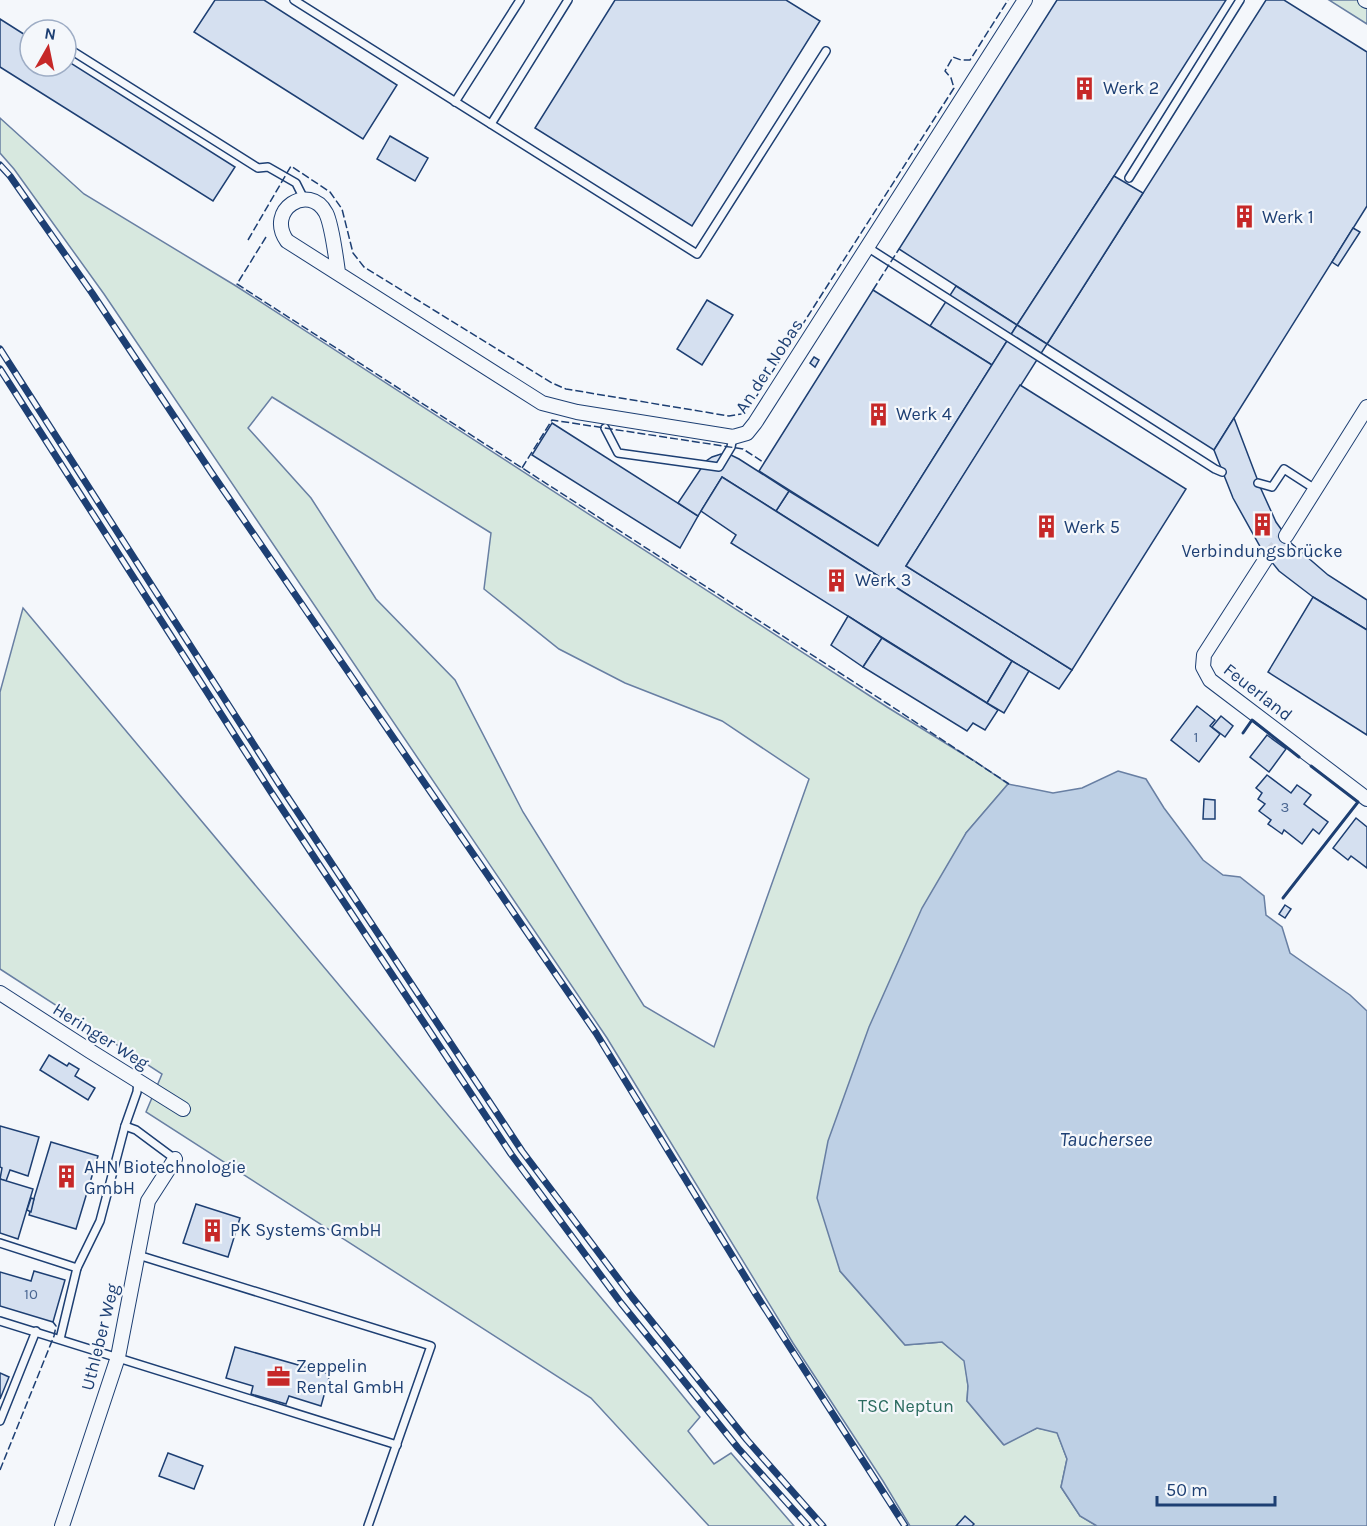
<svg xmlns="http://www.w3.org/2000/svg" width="1367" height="1526" font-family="Karla,sans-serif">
  <rect width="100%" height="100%" fill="#f4f7fb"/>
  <!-- green -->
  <g fill="#d7e8df" stroke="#687fa3" stroke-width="1.5" fill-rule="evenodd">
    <path d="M1329,0H1367V24Z"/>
    <path d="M0,118L84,194L236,286L887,707L976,762L1008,784L966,833L840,1271L905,1345L942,1342L965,1361L968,1386L967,1401L1003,1444L1037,1428L1057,1432L1067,1459L1061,1487L1080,1516L1097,1526H910L883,1481L793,1343L607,1038L104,294L14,169L0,153ZM272,397L491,533L484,589L559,649L625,683L722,721L809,779L714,1047L644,1006L523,812L455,680L376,599L311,498L248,428Z"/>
    <path d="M23,608L665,1374L700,1417L688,1431L714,1464L731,1453L794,1526H709L591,1398L146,1112L162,1074L0,969V692Z"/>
  </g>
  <!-- water -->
  <path fill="#bed0e5" stroke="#687fa3" stroke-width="1.5" d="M1118,771L1146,779L1164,808L1203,860L1223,875L1240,877L1264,896L1266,915L1282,927L1290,953L1350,995L1367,1011V1526H1097L1080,1516L1061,1487L1067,1459L1057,1433L1037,1428L1004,1445L967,1401L968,1386L964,1361L942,1342L905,1345L840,1271L817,1198L828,1141L869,1027L922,908L966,833L1008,784L1053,793L1082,788Z"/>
  <!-- building -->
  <g fill="#d5e0f0" stroke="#1d3f73" stroke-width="1.5">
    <path d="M215,0H264L397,85L363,139L194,32Z"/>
    <path d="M615,0H786L820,21L692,226L535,128Z"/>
    <path d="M1057,0H1226L1114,176L1017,325L899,249Z"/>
    <path d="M1266,0H1284L1367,52V206L1214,450L1047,344Z"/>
    <path d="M0,19L30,38V66H66V60L235,167L213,201L0,67Z"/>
    <path d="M390,136L428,158L415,181L377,159Z"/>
    <path d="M1114,176L1143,193L1047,344L1017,325Z"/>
    <path d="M1353,228L1360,232L1338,266L1332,262Z"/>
    <path d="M956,286L1017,325L992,365L930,326Z"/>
    <path d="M873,290L992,365L878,546L759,471Z"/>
    <path d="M707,300L733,315L702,365L677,349Z"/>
    <path d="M1017,325L1047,344L906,566L1072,670L1059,689L1012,661L776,511L789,491L878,546Z"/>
    <path d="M814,357L819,360L815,367L810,363Z"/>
    <path d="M1020,385L1186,489L1072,670L906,566Z"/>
    <path d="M1234,418L1261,489L1276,522L1291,543L1328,575L1367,600V630L1313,597L1279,571L1262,550L1233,498L1214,450Z"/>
    <path d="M552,423L698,516L680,548L532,455Z"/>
    <path d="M721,454L731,455L739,459L789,491L776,511L722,477L698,516L678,503L706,461L712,457Z"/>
    <path d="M722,477L1012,661L987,703L731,543L736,535L701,511Z"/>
    <path d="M1313,597L1367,630V735L1268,672Z"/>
    <path d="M848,616L882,638L863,667L831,645Z"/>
    <path d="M882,638L998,710L985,730L973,723L967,731L863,667Z"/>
    <path d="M1012,661L1029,671L1004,713L987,703Z"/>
    <path d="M1197,706L1215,720L1210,726L1220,734L1199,762L1171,740Z"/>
    <path d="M1221,716L1233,726L1225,737L1212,727Z"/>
    <path d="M1267,735L1286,749L1269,772L1250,757Z"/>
    <path d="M1267,775L1291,793L1297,785L1311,795L1304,804L1328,822L1319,834L1313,829L1302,844L1284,830L1282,834L1268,824L1271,820L1259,811L1265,804L1258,799L1262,793L1256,788Z"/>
    <path d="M1204,799L1215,800V819H1203Z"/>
    <path d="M1356,818L1367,827V868L1351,856L1348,860L1333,848Z"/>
    <path d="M1285,905L1291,909L1285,918L1279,914Z"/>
    <path d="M49,1055L67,1066L69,1063L79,1069L75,1076L95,1088L88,1100L40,1070Z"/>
    <path d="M0,1126L39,1137L28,1176L10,1170L6,1181L0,1179L2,1168L0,1167Z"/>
    <path d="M51,1142L98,1156L76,1229L29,1215Z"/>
    <path d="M0,1179L33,1189L18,1239L0,1233Z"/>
    <path d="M31,1198L34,1199L31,1212L27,1210Z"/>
    <path d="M196,1204L240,1218L228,1257L183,1243Z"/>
    <path d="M34,1271L65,1280L53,1322L0,1306V1272L31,1281Z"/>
    <path d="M235,1347L330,1374L321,1406L289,1396L286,1404L251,1394L253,1386L226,1378Z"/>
    <path d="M0,1373L9,1377L0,1399Z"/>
    <path d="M168,1453L203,1466L194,1489L159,1476Z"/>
    <path d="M965,1516L974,1524L972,1526H956Z"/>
  </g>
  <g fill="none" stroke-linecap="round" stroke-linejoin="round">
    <!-- minor-tunnel -->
    <path stroke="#c9d2e0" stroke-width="14" stroke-dasharray="14 7" stroke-linecap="butt" d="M1267,557L1286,536"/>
    <defs>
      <g id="service">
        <path d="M294,0L697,254L826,51"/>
        <path d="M66,47L258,168L268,167L296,183L304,199"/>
        <path d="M455,102L520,0"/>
        <path d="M491,124L568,0"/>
        <path d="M1129,178L1240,0"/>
        <path d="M867,247L1215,469L1222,472"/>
        <path d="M605,428L618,453L719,467L731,447L733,437"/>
        <path d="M1258,483L1272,487L1284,469L1315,489"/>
        <path d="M125,1126L136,1130L175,1159"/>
        <path d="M0,1243L77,1268"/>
        <path d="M138,1255L431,1346L368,1526"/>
        <path d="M0,1321L397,1445"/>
        <path d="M60,1339L77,1268L100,1221L125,1126L137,1092L138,1081"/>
        <path d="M0,1421L36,1331"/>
      </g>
      <g id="minor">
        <path d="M1365,0L1367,1"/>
        <path d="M338,272C336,258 332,225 326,213C309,182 265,210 287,241L542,403L577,412L733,437L747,433L755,423L1025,0"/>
        <path d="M1286,536L1367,407"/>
        <path d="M1267,557L1204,655L1203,667L1210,680L1367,799"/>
        <path d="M0,993L90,1051L183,1109"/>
        <path d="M62,1526L118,1357L148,1201L175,1159"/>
      </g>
    </defs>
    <!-- service casing -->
    <use href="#service" stroke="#1d3f73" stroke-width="10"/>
    <!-- minor casing -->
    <use href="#minor" stroke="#1d3f73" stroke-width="16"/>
    <!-- service -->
    <use href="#service" stroke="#f4f7fb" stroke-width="7"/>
    <!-- minor -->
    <use href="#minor" stroke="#f4f7fb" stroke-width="14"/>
    <defs>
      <g id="rail">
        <path d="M0,165L10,176L92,293L211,472L596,1033L755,1293L905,1526"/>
        <path d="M0,349L281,787L522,1151L632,1297L747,1440L823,1526"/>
        <path d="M0,369L271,792L511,1154L621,1303L738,1448L808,1526"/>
      </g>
    </defs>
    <!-- rail casing -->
    <use href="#rail" stroke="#1d3f73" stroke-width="7"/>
    <!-- rail -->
    <use href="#rail" stroke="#f4f7fb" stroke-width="4.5" stroke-dasharray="14" stroke-linecap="butt"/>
    <!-- fence -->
    <g stroke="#1d3f73" stroke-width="1.5" stroke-dasharray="8 3" stroke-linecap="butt">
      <path d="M266,237L237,284L888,704L1009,784"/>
      <path d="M248,240L291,166L330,192L342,209L353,253L364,267L552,383L566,389L729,416L741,414L749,408L954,88L951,78L945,71L953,57L961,60H970L1008,0"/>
      <path d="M873,290L899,249"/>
      <path d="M522,468L552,420L743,449L763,462"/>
      <path d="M0,1470L54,1336L56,1326L53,1322"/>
    </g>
    <!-- wall -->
    <g stroke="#1d3f73" stroke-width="3">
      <path d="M1243,733L1252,720L1299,757"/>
      <path d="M1283,898L1358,802L1311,766"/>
    </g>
  </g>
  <!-- icons -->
  <defs>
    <symbol id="building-bare" viewBox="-9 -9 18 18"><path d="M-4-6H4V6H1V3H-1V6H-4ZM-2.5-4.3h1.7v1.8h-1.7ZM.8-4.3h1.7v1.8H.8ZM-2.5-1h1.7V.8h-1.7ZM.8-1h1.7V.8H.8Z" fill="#c62828" stroke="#f4f7fb" stroke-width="2.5" paint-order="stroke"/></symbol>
    <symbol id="office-bare" viewBox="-9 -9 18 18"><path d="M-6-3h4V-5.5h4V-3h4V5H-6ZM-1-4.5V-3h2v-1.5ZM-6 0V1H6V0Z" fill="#c62828" stroke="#f4f7fb" stroke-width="2.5" paint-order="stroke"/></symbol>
  </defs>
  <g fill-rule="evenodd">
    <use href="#building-bare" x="1068" y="72" width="33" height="33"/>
    <use href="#building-bare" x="1228" y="200" width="33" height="33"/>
    <use href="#building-bare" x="862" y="398" width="33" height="33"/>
    <use href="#building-bare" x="1246" y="508" width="33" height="33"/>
    <use href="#building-bare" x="1030" y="510" width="33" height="33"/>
    <use href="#building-bare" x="820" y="564" width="33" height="33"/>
    <use href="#building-bare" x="50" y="1160" width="33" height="33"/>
    <use href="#building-bare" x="196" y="1214" width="33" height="33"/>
    <use href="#office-bare" x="262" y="1360" width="33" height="33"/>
  </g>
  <g text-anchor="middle" stroke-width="4.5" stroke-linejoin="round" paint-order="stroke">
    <!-- number labels -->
    <g font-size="15" fill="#4b6792">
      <text x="1196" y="742">1</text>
      <text x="1285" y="812">3</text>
      <text x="31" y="1299">10</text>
    </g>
    <!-- poi labels -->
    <g font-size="18" fill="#1d3f73" stroke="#f4f7fb" text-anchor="start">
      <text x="1103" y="94">Werk 2</text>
      <text x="1262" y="223">Werk 1</text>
      <text x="896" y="420">Werk 4</text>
      <text x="1064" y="533">Werk 5</text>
      <text x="1262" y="557" text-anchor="middle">Verbindungsbrücke</text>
      <text x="855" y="586">Werk 3</text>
      <text x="84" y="1173">AHN Biotechnologie<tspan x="84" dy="21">GmbH</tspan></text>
      <text x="230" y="1236">PK Systems GmbH</text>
      <text x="296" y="1372">Zeppelin<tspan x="296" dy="21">Rental GmbH</tspan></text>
    </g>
    <!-- street labels -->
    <g font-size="18" fill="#1d3f73" stroke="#f4f7fb">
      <text transform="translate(769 366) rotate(-57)" y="6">An der Nobas</text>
      <text transform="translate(1258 692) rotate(38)" y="6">Feuerland</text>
      <text transform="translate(101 1036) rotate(32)" y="6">Heringer Weg</text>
      <text transform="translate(100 1337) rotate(-76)" y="6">Uthleber Weg</text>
    </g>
    <!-- park labels -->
    <g font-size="18" fill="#2c6c60" stroke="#f4f7fb">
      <text x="906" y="1412">TSC Neptun</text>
    </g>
    <!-- water labels -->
    <g font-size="20" font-style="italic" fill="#1d3f73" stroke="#f4f7fb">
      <text x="1106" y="1146">Tauchersee</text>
    </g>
  </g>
  <!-- north arrow -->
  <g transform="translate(48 48) rotate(9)"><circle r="28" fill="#f4f7fb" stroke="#9eadc5" stroke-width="1.5"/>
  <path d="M0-4.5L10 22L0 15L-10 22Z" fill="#c62828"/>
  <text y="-9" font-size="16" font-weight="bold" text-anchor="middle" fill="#1d3f73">N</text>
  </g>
  <!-- scale -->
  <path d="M1157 1496v9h118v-9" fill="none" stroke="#1d3f73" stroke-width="3"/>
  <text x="1166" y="1496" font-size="18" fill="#1d3f73" stroke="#f4f7fb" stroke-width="4.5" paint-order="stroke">50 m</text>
</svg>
